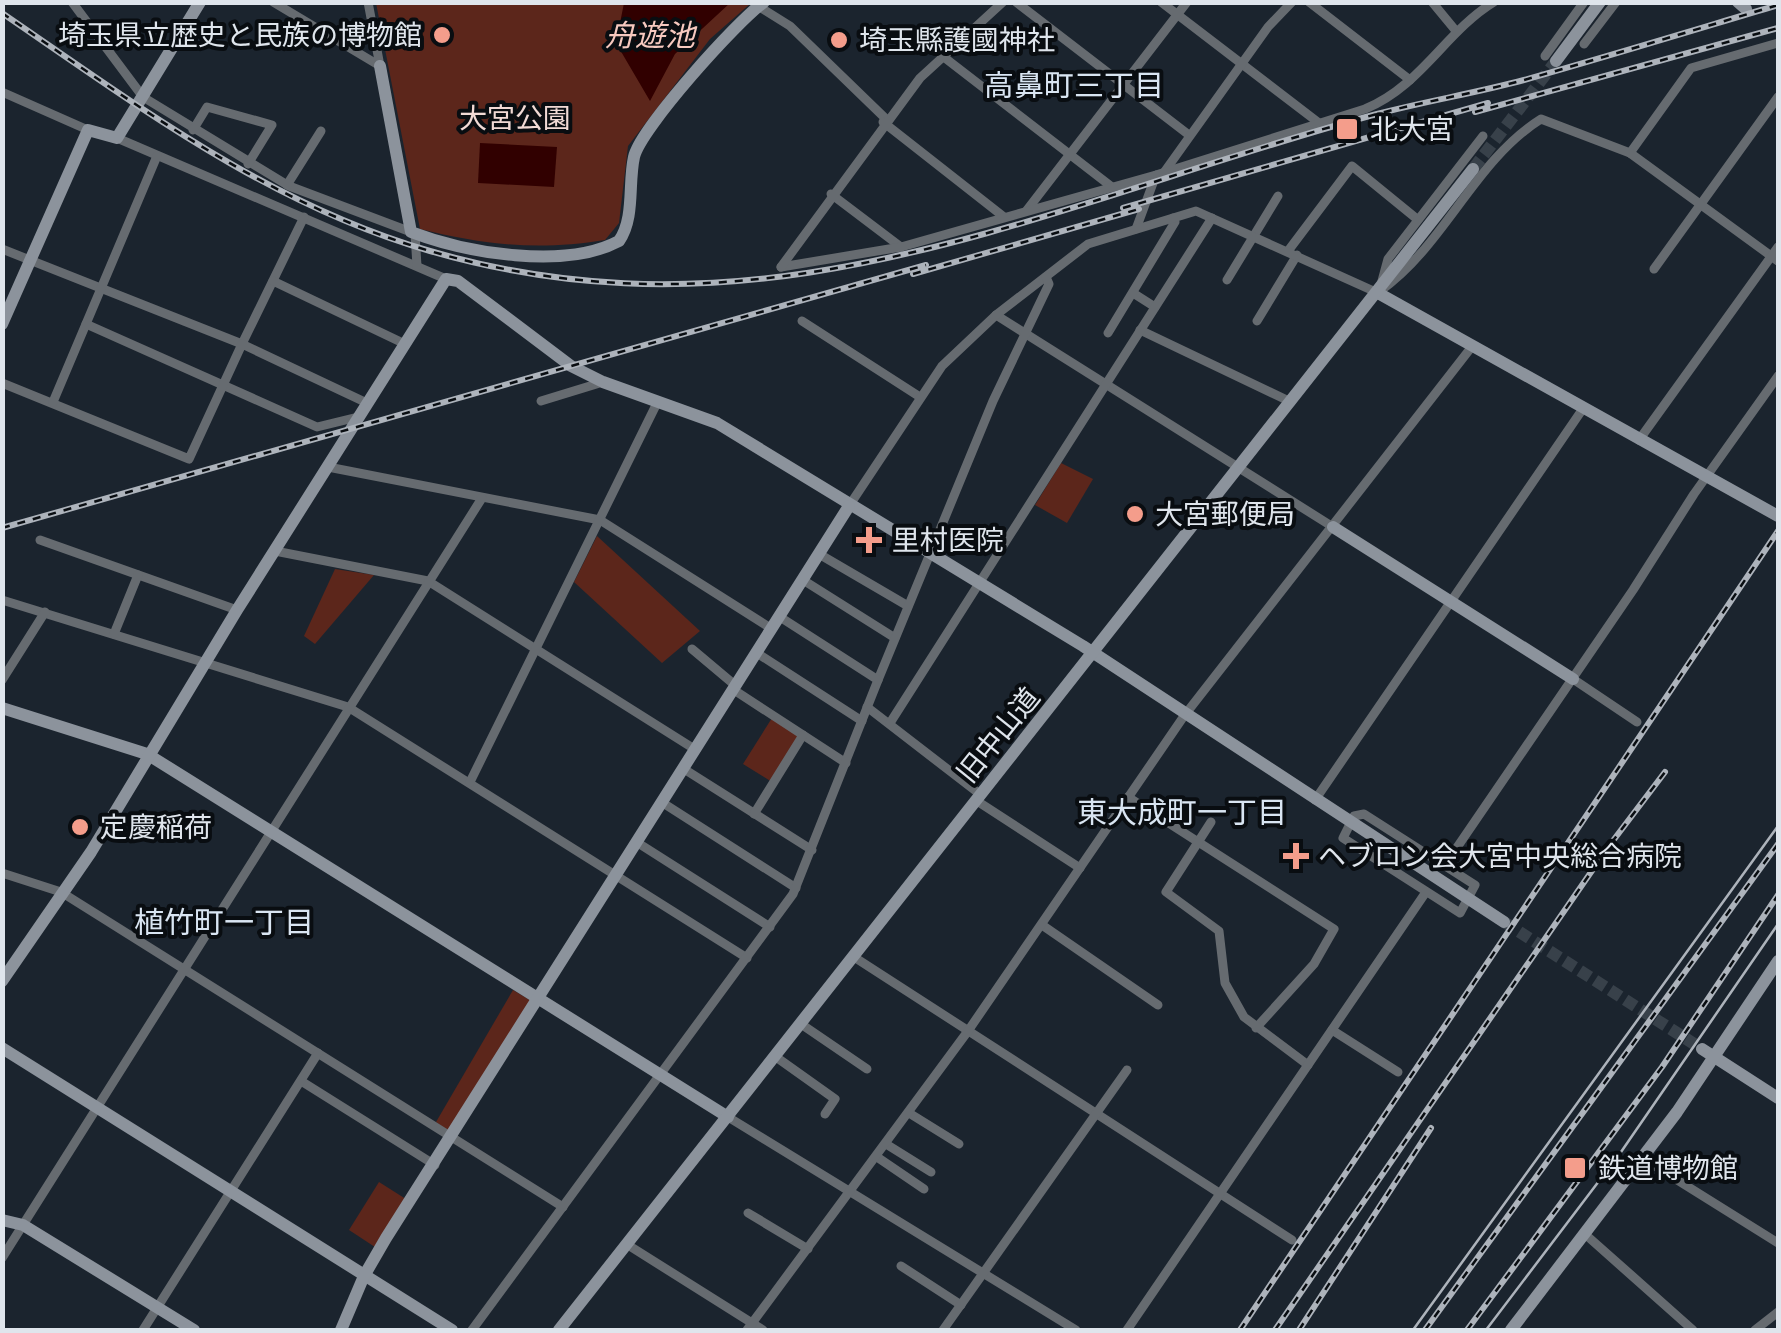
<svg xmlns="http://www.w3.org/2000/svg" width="1781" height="1333" font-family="'DM Sans','Noto Sans JP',sans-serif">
  <rect width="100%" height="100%" fill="#1b242e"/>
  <!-- green -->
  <g fill="#5c261b">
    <path d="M376,3H751L710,39L628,146L619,223L605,240C538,251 485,245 420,229Z"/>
    <path d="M1061,463L1093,479L1067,523L1035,505Z"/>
    <path d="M597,536L700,631L662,663L574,582Z"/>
    <path d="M335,569L374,575L315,644L304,636Z"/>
    <path d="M772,718L800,737L772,782L743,764Z"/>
    <path d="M513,990L533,1002L451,1133L436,1122Z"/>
    <path d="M379,1182L409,1201L378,1249L349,1230Z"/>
  </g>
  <!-- water -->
  <g fill="#310000">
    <path d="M624,3V2L730,3L675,54L650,101L616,43Z"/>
    <path d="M480,143L557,147L554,187L478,183Z"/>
  </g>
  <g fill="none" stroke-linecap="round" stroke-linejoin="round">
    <!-- secondary-tunnel -->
    <g stroke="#38414a" stroke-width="12" stroke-dasharray="12 6" stroke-linecap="butt">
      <path d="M1473,169L1556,61"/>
      <path d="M1504,922L1702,1049"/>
    </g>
    <!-- street -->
    <g stroke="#666b70" stroke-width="9">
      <path d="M72,2L143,97L289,186L411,232"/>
      <path d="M273,2L380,66"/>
      <path d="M368,2L380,66"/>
      <path d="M1016,2L1189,135"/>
      <path d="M1161,2L1319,123"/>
      <path d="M1309,2L1410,80"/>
      <path d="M1432,2L1456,31"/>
      <path d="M758,6L790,26L886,119"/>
      <path d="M1584,44L1616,2"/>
      <path d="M1545,56L1584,2"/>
      <path d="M945,58L1112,187"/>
      <path d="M2,92L88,130"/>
      <path d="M883,122L1004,217"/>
      <path d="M193,130L207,107L272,125L248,164"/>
      <path d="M117,138L446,279"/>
      <path d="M1630,153L1691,68L1778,43"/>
      <path d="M1165,171L1268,27L1292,2"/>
      <path d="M287,185L321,131"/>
      <path d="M831,194L901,247"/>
      <path d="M1027,210L1187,2"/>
      <path d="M1136,229L1156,175"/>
      <path d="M415,234L417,266"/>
      <path d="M2,249L242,344L304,217"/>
      <path d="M1288,251L1352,166L1417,219"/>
      <path d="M781,267L901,247L1156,175L1365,109C1421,86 1445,32 1494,2"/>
      <path d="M781,267L920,78L1003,2"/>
      <path d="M1654,269L1778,97"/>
      <path d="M1227,280L1278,196"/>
      <path d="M273,281L405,344"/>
      <path d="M1382,281L1388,259L1483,136"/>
      <path d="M1380,291C1445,245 1474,161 1541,119L1630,153L1778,261"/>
      <path d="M1133,293L1155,307"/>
      <path d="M996,315L1333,527"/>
      <path d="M802,321L920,397"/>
      <path d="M1257,321L1297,255"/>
      <path d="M86,324L317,427L358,417"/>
      <path d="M1140,330L1291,402"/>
      <path d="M1108,333L1175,222L1173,218"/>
      <path d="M2,383L189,459L242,344L367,403"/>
      <path d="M541,401L603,382"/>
      <path d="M53,402L157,156"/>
      <path d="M1639,440L1778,247"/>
      <path d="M328,467L600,520L772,629"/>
      <path d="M849,506L942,366L996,315L1088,244L1196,211L1378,293"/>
      <path d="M40,540L237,610"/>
      <path d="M275,551L428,581L696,750"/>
      <path d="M819,554L908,606"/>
      <path d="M803,580L895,638"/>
      <path d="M2,600L348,707L747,958"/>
      <path d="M114,634L138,575"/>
      <path d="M692,649L736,686"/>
      <path d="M757,653L862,721"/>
      <path d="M1573,679L1637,722"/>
      <path d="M2,680L45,612"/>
      <path d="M878,680L993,401L1049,284L1046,277"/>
      <path d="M734,690L846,763"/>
      <path d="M867,707L981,795"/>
      <path d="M890,723L1212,218"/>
      <path d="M684,769L812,850"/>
      <path d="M470,782L658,401"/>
      <path d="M1128,797L1334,929L1314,964L1256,1028"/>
      <path d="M1315,800L1582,410"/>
      <path d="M977,801L1080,868"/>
      <path d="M663,803L796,888"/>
      <path d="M754,814L803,735"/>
      <path d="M1364,814L1475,885L1460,913L1343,838L1354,816Z"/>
      <path d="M1211,822L1166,892L1219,931L1225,983L1244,1017L1308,1065"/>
      <path d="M638,843L770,927"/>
      <path d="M1445,865L1633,590L1694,494L1778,376"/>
      <path d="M2,873L61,892L563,1207"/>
      <path d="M1042,925L1158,1005"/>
      <path d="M854,957L1292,1240"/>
      <path d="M801,1024L867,1069"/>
      <path d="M1332,1030L1398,1072"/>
      <path d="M776,1057L835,1099L825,1114"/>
      <path d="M301,1081L435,1165"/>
      <path d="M909,1113L959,1144"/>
      <path d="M728,1117L1076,1330"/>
      <path d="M886,1144L931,1172"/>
      <path d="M877,1157L924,1189"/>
      <path d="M1642,1158L1778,1243"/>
      <path d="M748,1213L808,1249"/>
      <path d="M1586,1235L1693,1330"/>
      <path d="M628,1245L763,1330"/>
      <path d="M2,1258L482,498"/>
      <path d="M901,1266L961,1305"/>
      <path d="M143,1330L318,1053"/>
      <path d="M472,1330L793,894L878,680L780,617"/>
      <path d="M747,1330L968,1031L1184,716L1470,349"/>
      <path d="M943,1330L1127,1070"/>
      <path d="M1127,1330L1426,892"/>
      <path d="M1755,1330L1778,1312"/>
    </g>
    <!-- secondary -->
    <g stroke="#8c939c" stroke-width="12">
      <path d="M1738,2L1746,9"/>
      <path d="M1556,61L1600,2"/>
      <path d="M380,66L411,232C466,253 565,270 619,241C635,218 628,184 634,157C640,129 737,21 764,2"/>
      <path d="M1378,293L1778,516"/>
      <path d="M2,324L88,130L117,138L200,2"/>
      <path d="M1333,527L1573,679"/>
      <path d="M2,708L147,754L728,1117"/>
      <path d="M2,981L91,852L237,610L446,279L458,281L571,366L603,382L717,423L1083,646L1504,922"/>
      <path d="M2,1048L452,1330"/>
      <path d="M1702,1049L1778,1098"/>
      <path d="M2,1220L23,1225L194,1330"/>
      <path d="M341,1330L364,1276L386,1238L849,506"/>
      <path d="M559,1330L1473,169"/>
      <path d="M1511,1330L1677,1112L1778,961"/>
    </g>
    <!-- tram -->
    <g stroke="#adb3bb" stroke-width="2.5">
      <path d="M1413,1330L1778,826"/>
      <path d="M1486,1330L1621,1152L1778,924"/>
    </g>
    <defs>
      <g id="rail">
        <path d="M2,13C138,106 270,205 430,251C775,351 1053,201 1377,114C1426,101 1476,93 1524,80C1609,56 1694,30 1778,5"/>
        <path d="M1475,112L1778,28"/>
        <path d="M1123,208L1488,103"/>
        <path d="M913,274L1139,209"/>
        <path d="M2,528L926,265"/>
        <path d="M1240,1330L1778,531"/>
        <path d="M1275,1330L1609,846L1665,772"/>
        <path d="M1299,1330L1431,1128"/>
        <path d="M1425,1330L1778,844"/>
        <path d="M1467,1330L1662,1067L1778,895"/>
      </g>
    </defs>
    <!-- rail casing -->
    <use href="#rail" stroke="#adb3bb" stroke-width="6"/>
    <!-- rail -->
    <use href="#rail" stroke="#090d11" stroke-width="2.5" stroke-dasharray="8" stroke-linecap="butt"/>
  </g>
  <!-- markers -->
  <g fill="#f49d8b" stroke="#090d11" stroke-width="4">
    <circle cx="442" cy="35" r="10"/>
    <circle cx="839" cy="40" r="10"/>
    <rect x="1335" y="117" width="24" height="24" rx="5"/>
    <circle cx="1135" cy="514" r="10"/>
    <path d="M864 525h10v10h10v10h-10v10h-10v-10h-10v-10h10z"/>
    <circle cx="80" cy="827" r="10"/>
    <path d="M1291 841h10v10h10v10h-10v10h-10v-10h-10v-10h10z"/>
    <rect x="1563" y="1156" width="24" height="24" rx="5"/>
  </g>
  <g text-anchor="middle" stroke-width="8" stroke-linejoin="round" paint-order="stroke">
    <!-- poi labels -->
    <g font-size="28" fill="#dfe5ec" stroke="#090d11" text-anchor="start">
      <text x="422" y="45" text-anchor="end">埼玉県立歴史と民族の博物館</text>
      <text x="859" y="50">埼玉縣護國神社</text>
      <text x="1370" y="139">北大宮</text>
      <text x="1155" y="524">大宮郵便局</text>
      <text x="892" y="550">里村医院</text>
      <text x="100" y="837">定慶稲荷</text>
      <text x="1318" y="866">ヘブロン会大宮中央総合病院</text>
      <text x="1598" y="1178">鉄道博物館</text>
    </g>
    <!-- park labels -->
    <g font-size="28" fill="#f1dad5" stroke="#090d11">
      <text x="515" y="128">大宮公園</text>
    </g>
    <!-- street labels -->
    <g font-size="28" fill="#dfe5ec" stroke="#090d11">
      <text transform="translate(998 735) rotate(-51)" y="10">旧中山道</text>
    </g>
    <!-- water labels -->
    <g font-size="30" font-style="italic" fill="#f7c9bf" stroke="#090d11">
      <text x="650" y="46">舟遊池</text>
    </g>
    <!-- neighbourhood labels -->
    <g font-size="30" fill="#d9e5f2" stroke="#090d11">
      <text x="1074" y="96">高鼻町三丁目</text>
      <text x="1182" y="823">東大成町一丁目</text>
      <text x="224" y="933">植竹町一丁目</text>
    </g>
  </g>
  <!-- border -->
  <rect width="1781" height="1333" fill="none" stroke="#dfe5ec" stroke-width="10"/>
</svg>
